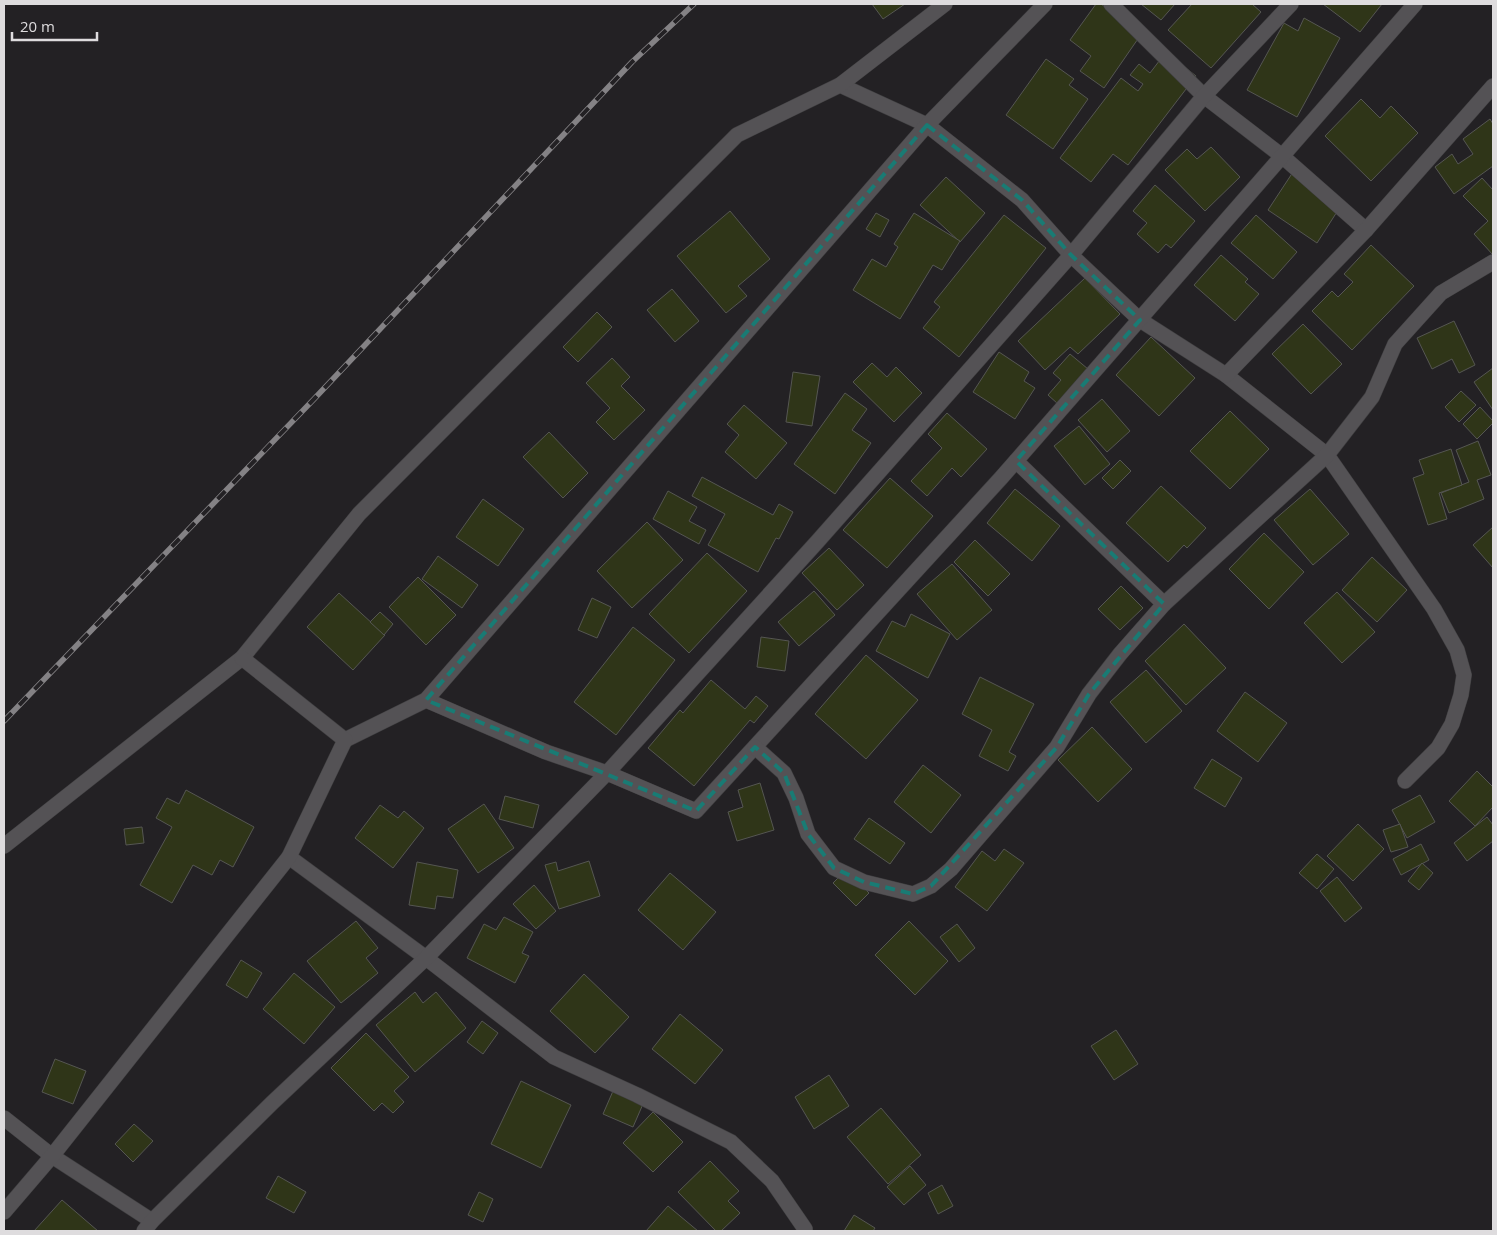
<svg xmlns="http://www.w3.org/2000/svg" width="1497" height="1235" font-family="'Open Sans',sans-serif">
  <rect width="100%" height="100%" fill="#232124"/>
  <!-- building -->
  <g fill="#2f3518" stroke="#555652">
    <path d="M872,4H905L883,19Z"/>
    <path d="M1096,4H1101L1142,33L1104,88L1080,71L1091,56L1070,40Z"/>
    <path d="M1141,4H1175L1161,20Z"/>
    <path d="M1192,4H1252L1261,12L1211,68L1168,30Z"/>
    <path d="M1323,4H1382L1360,32Z"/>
    <path d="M1304,18L1340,38L1297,117L1247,90L1284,23L1298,31Z"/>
    <path d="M1166,52L1196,76L1128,165L1113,154L1091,182L1060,158L1121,78L1138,91L1143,84L1130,75L1139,64L1150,73Z"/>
    <path d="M1046,59L1074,79L1069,85L1088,99L1053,149L1006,115Z"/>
    <path d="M1361,99L1380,118L1391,106L1418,133L1371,181L1325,136Z"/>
    <path d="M1490,119L1493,124V166L1454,194L1435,167L1452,154L1458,164L1473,154L1463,139Z"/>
    <path d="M1211,147L1240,177L1205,211L1165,170L1187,149L1197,159Z"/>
    <path d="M1293,172L1342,204L1317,243L1268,210Z"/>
    <path d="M946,177L985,213L960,242L920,205Z"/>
    <path d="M1482,178L1493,190V255L1474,234L1488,221L1463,196Z"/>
    <path d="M1155,185L1195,221L1171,248L1166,244L1158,253L1137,234L1147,223L1133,211Z"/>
    <path d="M730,211L770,259L738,286L747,296L726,313L677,256Z"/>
    <path d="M876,213L889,220L880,237L866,229Z"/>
    <path d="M914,213L960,241L942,270L933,265L900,319L853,290L872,259L886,267L898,247L894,244Z"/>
    <path d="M1004,215L1046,248L959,357L923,328L940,307L934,302Z"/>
    <path d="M1256,215L1297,252L1273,279L1231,243Z"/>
    <path d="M1371,245L1414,286L1352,350L1312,311L1332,291L1338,297L1353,282L1344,274Z"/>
    <path d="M1221,255L1248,279L1245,282L1259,294L1235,321L1194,285Z"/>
    <path d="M1085,278L1120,314L1078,354L1070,347L1045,370L1018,341Z"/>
    <path d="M672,289L699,321L675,342L647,310Z"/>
    <path d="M597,312L612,327L578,362L563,347Z"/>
    <path d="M1454,321L1475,365L1459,373L1452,359L1432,369L1417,338Z"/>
    <path d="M1303,324L1342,364L1311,394L1272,354Z"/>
    <path d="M1151,337L1195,378L1159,416L1116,375Z"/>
    <path d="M999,352L1029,372L1024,381L1035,388L1015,419L973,392Z"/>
    <path d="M1070,354L1088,369L1058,404L1048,395L1061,380L1053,373Z"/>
    <path d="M612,358L630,377L621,386L645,410L614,440L596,422L610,408L586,383Z"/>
    <path d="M872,363L887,377L896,367L922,393L894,422L853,382Z"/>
    <path d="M1493,368V410L1474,382Z"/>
    <path d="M793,372L820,376L812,426L786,422Z"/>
    <path d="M1461,391L1476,405L1459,422L1445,407Z"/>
    <path d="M845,393L867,409L852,430L871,443L835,494L794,464Z"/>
    <path d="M1102,399L1130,431L1107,452L1078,420Z"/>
    <path d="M744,405L787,443L756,479L725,452L739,435L727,424Z"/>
    <path d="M1480,407L1493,421V423L1477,439L1463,424Z"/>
    <path d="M1230,411L1269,449L1230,489L1190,451Z"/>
    <path d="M947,413L987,449L961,477L952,468L927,496L911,481L942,448L928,434Z"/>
    <path d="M1079,426L1110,464L1085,485L1054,446Z"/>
    <path d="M549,432L588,473L563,498L523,457Z"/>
    <path d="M1478,441L1491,475L1477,480L1484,499L1449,513L1441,493L1469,482L1456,450Z"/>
    <path d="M1451,449L1462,485L1439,493L1447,519L1428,525L1413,478L1424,474L1419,460Z"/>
    <path d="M1120,460L1131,471L1113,489L1102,478Z"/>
    <path d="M702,477L773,515L779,504L793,512L779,539L776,538L758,572L708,545L725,514L692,496Z"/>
    <path d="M890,478L933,516L887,568L843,530Z"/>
    <path d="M1161,486L1206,528L1187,548L1184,545L1168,562L1126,523Z"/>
    <path d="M1015,489L1060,526L1032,561L987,523Z"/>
    <path d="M1310,489L1349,534L1313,565L1274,520Z"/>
    <path d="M668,491L697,507L689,521L706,530L699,544L653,519Z"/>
    <path d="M483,499L524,529L498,566L456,537Z"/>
    <path d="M647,522L683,560L632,608L597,571Z"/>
    <path d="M1493,527V568L1473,545Z"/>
    <path d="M1264,533L1304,572L1269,609L1229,569Z"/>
    <path d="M975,540L1010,574L988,596L954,562Z"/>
    <path d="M829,548L864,585L837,610L802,573Z"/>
    <path d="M707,553L747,591L689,653L649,614Z"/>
    <path d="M438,556L478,585L462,608L422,579Z"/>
    <path d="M1372,557L1407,590L1377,622L1342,590Z"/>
    <path d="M952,564L992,610L957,640L917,594Z"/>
    <path d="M418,577L456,615L426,645L389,607Z"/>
    <path d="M1121,586L1143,608L1120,630L1098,609Z"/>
    <path d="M814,591L835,615L799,646L778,622Z"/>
    <path d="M1337,592L1375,632L1342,663L1304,623Z"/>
    <path d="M339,593L385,635L353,670L307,627Z"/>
    <path d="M592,598L611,607L597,638L578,630Z"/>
    <path d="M380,612L393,624L384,635L370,622Z"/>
    <path d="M911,614L950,634L928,678L876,651L892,621L905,627Z"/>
    <path d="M1184,624L1226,668L1186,705L1145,661Z"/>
    <path d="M633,627L675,660L616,735L574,702Z"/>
    <path d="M761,637L789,641L785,671L757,667Z"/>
    <path d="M866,655L918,700L866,759L815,714Z"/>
    <path d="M1146,670L1182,711L1146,743L1110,702Z"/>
    <path d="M980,677L1034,704L1009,752L1016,756L1008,771L979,756L992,730L962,714Z"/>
    <path d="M711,680L745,709L756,696L768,706L754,723L750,720L694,786L648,748L680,710L683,713Z"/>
    <path d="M1245,692L1287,723L1258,762L1217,731Z"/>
    <path d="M1092,727L1132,769L1098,802L1058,760Z"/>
    <path d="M1212,759L1242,778L1225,807L1194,788Z"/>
    <path d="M923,765L961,795L931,833L894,802Z"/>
    <path d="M1477,771L1493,787V807L1475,826L1449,801Z"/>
    <path d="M760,783L774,830L737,841L728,812L743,807L738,790Z"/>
    <path d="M186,790L254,827L233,867L220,860L212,875L193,865L172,903L140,885L172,827L156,818L167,798L179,804Z"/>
    <path d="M1420,795L1435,822L1407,838L1392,810Z"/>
    <path d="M505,796L539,805L533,828L499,819Z"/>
    <path d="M484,804L514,848L478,873L448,829Z"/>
    <path d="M380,805L398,818L404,811L424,828L393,868L355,838Z"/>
    <path d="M1487,817L1493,825V841L1467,861L1454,843Z"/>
    <path d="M869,818L905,843L890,864L854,839Z"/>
    <path d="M1358,824L1384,849L1353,881L1327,856Z"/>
    <path d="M1400,824L1408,847L1391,852L1383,830Z"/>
    <path d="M142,827L144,843L126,845L124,829Z"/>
    <path d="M1421,844L1429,860L1401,875L1393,859Z"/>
    <path d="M1004,849L1024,863L987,911L955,887L982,851L995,861Z"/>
    <path d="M1317,854L1334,869L1317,889L1299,873Z"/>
    <path d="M589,861L600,896L559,909L545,865L556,862L558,871Z"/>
    <path d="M417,862L458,870L453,898L437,896L435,909L409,905Z"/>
    <path d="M1422,863L1433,873L1419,890L1408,881Z"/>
    <path d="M846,870L869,893L856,906L833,883Z"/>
    <path d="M670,873L716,912L683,950L638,910Z"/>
    <path d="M1337,877L1362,908L1345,922L1320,891Z"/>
    <path d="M534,885L556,911L536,929L513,904Z"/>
    <path d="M504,917L533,932L522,953L529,956L515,983L467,958L484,924L496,930Z"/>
    <path d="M356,921L378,948L366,958L378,973L341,1003L307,961Z"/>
    <path d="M909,921L948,961L915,995L875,955Z"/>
    <path d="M957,924L975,948L959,962L940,937Z"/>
    <path d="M241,960L262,973L247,998L226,985Z"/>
    <path d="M294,973L335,1007L304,1044L263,1009Z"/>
    <path d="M584,974L629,1017L595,1053L550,1011Z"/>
    <path d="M415,992L423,1003L436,992L466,1028L415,1072L376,1025Z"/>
    <path d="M680,1014L723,1050L695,1084L652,1049Z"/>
    <path d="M482,1021L498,1033L483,1054L467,1042Z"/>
    <path d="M1116,1030L1138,1064L1114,1080L1091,1046Z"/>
    <path d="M366,1033L409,1077L394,1091L404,1102L393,1113L382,1103L374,1111L331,1068Z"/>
    <path d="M55,1059L86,1071L73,1104L42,1092Z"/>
    <path d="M829,1075L849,1106L814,1129L795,1097Z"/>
    <path d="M521,1081L571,1105L541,1168L491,1144Z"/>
    <path d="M613,1091L643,1104L633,1127L603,1114Z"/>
    <path d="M881,1108L921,1155L888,1184L847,1137Z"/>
    <path d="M653,1112L683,1142L653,1172L623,1143Z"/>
    <path d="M134,1124L153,1141L133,1162L115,1144Z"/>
    <path d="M710,1161L739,1191L728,1201L740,1213L721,1231H716L678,1192Z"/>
    <path d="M910,1166L926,1185L904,1205L887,1187Z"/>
    <path d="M278,1176L306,1192L294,1213L266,1198Z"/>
    <path d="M942,1185L953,1206L938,1214L928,1193Z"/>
    <path d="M479,1192L493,1199L483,1222L468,1215Z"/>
    <path d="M62,1200L98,1231H34Z"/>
    <path d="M668,1206L698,1231H646Z"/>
    <path d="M854,1215L875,1228L873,1231H844Z"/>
  </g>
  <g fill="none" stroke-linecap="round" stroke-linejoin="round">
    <defs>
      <g id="street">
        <path d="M1111,4L1204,96L1282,156L1366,230"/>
        <path d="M840,85L927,125L1022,200L1071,255L1140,320L1226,375L1327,455L1434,609L1457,650L1464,675L1461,695L1452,724L1438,748L1405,781"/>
        <path d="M1226,375L1366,230L1493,86"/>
        <path d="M1016,461L1164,604"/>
        <path d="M426,700L546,752L607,773L696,811L1001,478L1415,4"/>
        <path d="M345,740L426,700L927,125L1045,4"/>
        <path d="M755,747L784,773L796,798L808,834L834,868L864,882L913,894L931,886L951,869L1057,747L1089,694L1120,654L1164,604L1327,455L1372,397L1395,344L1441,293L1493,262"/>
        <path d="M4,846L242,658L359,514L737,135L840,85L945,4"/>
        <path d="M289,857L426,958L554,1057L637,1095L731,1142L772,1181L805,1229"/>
        <path d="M4,1118L52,1156L152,1221"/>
        <path d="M4,1212L52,1156L289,857L345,740L242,658"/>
        <path d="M144,1231L152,1221L272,1103L426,958L607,773L817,542L1071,255L1204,96L1291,4"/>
      </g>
    </defs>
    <!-- street casing -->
    <use href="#street" stroke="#3e3d3f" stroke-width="16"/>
    <!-- street -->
    <use href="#street" stroke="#545255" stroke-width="15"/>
    <defs>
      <path id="rail" d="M4,721L315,398L632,62L694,4"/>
    </defs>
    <!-- rail casing -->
    <use href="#rail" stroke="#848285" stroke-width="5.5"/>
    <!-- rail -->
    <use href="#rail" stroke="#232124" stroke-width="4" stroke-dasharray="11" stroke-linecap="butt"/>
  </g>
  <!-- marked area -->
  <path fill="none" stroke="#197b74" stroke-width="4" stroke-dasharray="10 6" stroke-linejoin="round" d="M927,125L1022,200L1071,255L1140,320L1016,461L1164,604L1089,694L1057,747L931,886L913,894L864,882L834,868L808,834L784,773L755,747L696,811L426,700Z"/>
  <!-- border -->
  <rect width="1497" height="1235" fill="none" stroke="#dedcde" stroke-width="10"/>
  <!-- scale -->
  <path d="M12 32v8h85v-8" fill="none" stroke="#dedcde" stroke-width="2.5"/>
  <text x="20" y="32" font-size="15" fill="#dedcde" stroke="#232124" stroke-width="4" paint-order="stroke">20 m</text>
</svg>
